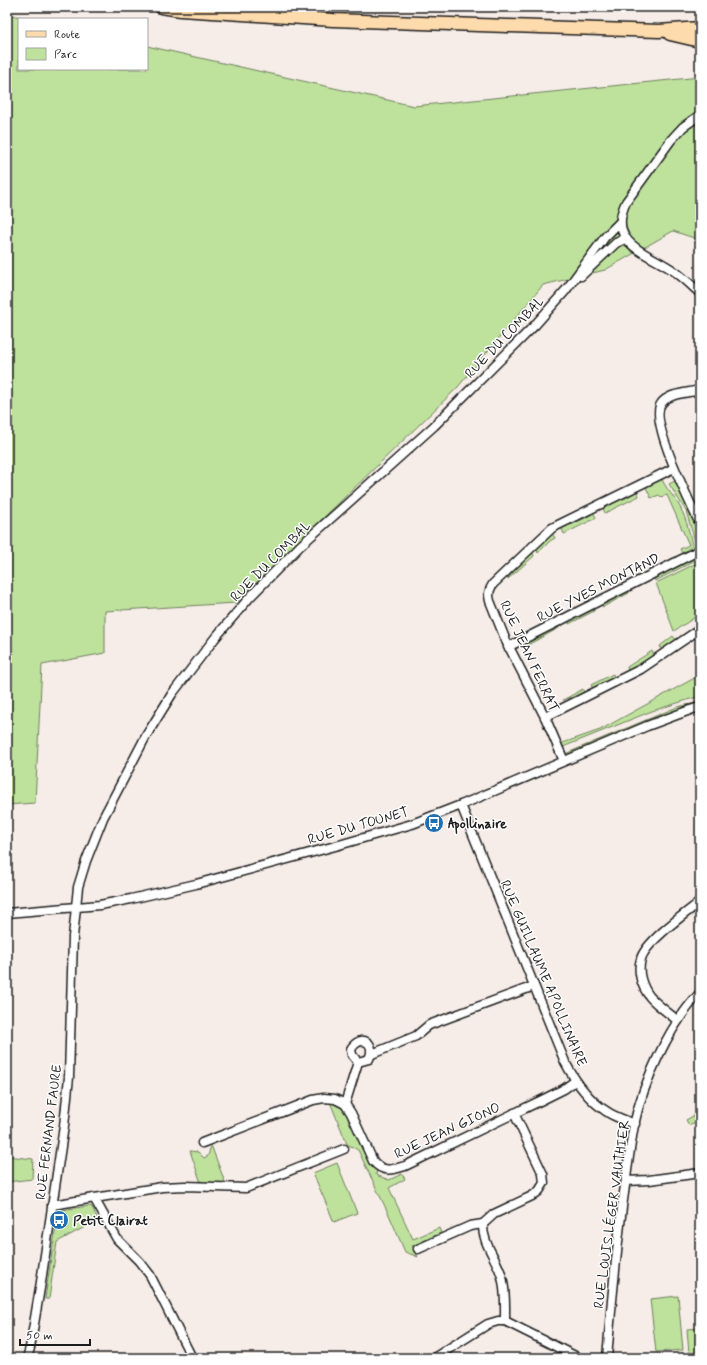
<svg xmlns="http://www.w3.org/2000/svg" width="707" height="1365" font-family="Mynerve,sans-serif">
  <rect width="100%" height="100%" fill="#f7ede8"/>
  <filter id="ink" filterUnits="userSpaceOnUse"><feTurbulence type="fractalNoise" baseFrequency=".025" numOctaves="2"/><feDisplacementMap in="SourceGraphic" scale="8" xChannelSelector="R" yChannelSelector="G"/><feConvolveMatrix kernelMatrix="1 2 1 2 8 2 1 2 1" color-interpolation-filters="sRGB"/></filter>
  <g filter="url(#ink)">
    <!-- built -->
    <path fill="#eed8cc" d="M617,7H700V9Z"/>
    <!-- green -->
    <g fill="#bee29c" stroke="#6d7f5c">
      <path d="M7,14L29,19H19V69H147V46L414,106L700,77V240L673,231L605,270L543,285L457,388L236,603L105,611V653L42,665L35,803L7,805Z"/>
      <path d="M661,477C665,488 674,496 680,507C687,520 690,535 693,550L690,548L682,553L680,549L689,545L667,495L661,497L659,495L651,498L645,485Z"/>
      <path d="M677,480L700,530V546L697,548L686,511L669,484Z"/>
      <path d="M637,491L639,496L605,513L602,506L621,497L624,499Z"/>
      <path d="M593,511L596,518L564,534L561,527L570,522L571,525L591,515Z"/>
      <path d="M552,533L555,538L550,541L538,553L536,547Z"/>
      <path d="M532,551L534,556L508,579V578L513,572V569Z"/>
      <path d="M696,555L698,559L655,581L654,577Z"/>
      <path d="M699,562L700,565V614L674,631L656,583Z"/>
      <path d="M628,589L629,593L603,607L602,603Z"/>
      <path d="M593,607L594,611L569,624V619Z"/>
      <path d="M558,625L559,628L524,647L522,643Z"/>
      <path d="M673,636L676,640L662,651L660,646Z"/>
      <path d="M652,651L654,656L628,672L627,667Z"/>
      <path d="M613,674L614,678L593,689L591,685Z"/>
      <path d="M700,675V696L652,711L563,747L560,744L600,730Z"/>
      <path d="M583,689L584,693L574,699L570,697L564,700H563Z"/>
      <path d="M700,702V704L569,755L565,754L677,707Z"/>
      <path d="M700,1098V1120L689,1125L686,1120L698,1113Z"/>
      <path d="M330,1102L335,1103L346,1111L377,1168L376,1175L389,1180L402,1174L405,1179L389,1188L413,1239L439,1228L441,1233L412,1246L418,1257L405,1252L390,1217L358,1150L347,1144Z"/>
      <path d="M211,1145L226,1185L201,1183L190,1151L198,1152L204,1158L208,1156Z"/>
      <path d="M7,1156L33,1159L32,1179L7,1182Z"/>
      <path d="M337,1163L357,1213L334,1222L313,1173Z"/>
      <path d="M89,1206L92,1207L98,1220L57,1242L49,1299H45L58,1213L61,1210Z"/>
      <path d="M678,1296L683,1350L656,1352L650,1299Z"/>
      <path d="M700,1328V1354H689L687,1329Z"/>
    </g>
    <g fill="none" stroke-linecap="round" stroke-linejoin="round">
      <defs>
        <g id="street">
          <path d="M700,115L683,127L671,140L626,202C606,244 647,252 674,271C683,277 692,286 700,293"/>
          <path d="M581,276L616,243L625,239"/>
          <path d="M700,390C688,393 668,393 661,404C649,420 691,505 700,524"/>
          <path d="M508,647L700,550"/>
          <path d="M545,717L641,669L700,629"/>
          <path d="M564,761L545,717L506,641L490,601C488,594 489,590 493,584L552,528L674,468"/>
          <path d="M461,805L565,1062C575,1081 587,1099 606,1111C614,1117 625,1120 635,1124"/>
          <path d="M7,913L100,905L131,899L196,884L339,845L412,824L461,805L647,726L690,710L700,707"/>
          <path d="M678,1021C669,1013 658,1006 650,997C642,987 637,972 641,959C645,942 686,913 700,902"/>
          <path d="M372,1054L416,1036L429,1025L534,986"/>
          <path d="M345,1104L358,1062L369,1059C377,1043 361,1033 351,1049L352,1055L358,1062"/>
          <path d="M202,1143L313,1100L324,1098L335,1099L345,1104L351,1113L373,1161C383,1173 392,1170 405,1166L542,1100L564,1089L575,1081"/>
          <path d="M626,1181L649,1180L700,1173"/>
          <path d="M94,1198L117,1239L139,1261L150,1275L190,1354L191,1358"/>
          <path d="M52,1205L162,1187L185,1186L246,1188L344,1149"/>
          <path d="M418,1249L470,1226L483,1224"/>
          <path d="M505,1321C505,1307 506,1291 502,1277C497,1258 482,1244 483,1224L494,1214L532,1196L539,1191L544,1183L543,1174L514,1113"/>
          <path d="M27,1358L30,1348L41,1282L64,1126L69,1077L73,937L78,887L86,861L103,818L146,736L172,694L215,638L250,597L300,546L434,426L535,325L566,290L605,237L620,222"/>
          <path d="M434,1358L488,1324L498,1321H505L579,1358"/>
          <path d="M607,1358C611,1307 616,1257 622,1207C626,1180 629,1152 634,1125C643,1083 669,1025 700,993"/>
        </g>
        <g id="primary">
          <path d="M161,7L181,10L333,20L659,31L700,28"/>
          <path d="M670,34L700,41"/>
        </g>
      </defs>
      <!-- street casing -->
      <use href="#street" stroke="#1c1c1c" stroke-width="11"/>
      <!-- primary casing -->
      <use href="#primary" stroke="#1c1c1c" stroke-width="15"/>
      <!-- street -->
      <use href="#street" stroke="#fff" stroke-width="8"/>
      <!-- primary -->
      <use href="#primary" stroke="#fedbac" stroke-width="12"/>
    </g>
  </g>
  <!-- icons -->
  <defs>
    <symbol id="bus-disc" viewBox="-11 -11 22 22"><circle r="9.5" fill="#1f6fb2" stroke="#fff"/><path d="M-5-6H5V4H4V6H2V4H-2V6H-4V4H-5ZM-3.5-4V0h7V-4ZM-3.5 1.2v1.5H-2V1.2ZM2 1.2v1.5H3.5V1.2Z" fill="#fff"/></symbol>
  </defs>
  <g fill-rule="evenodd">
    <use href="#bus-disc" x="423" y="812" width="22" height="22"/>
    <use href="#bus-disc" x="48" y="1209" width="22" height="22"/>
  </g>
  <g text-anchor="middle" stroke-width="3" stroke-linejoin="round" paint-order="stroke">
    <!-- street labels -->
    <g font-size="14" fill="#1c1c1c" stroke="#fff">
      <text transform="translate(504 337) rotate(-46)" y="5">RUE DU COMBAL</text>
      <text transform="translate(270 561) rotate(-45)" y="5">RUE DU COMBAL</text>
      <text transform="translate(598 587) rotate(-27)" y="5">RUE YVES MONTAND</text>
      <text transform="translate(530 656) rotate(65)" y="5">RUE JEAN FERRAT</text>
      <text transform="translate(358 825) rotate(-16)" y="5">RUE DU TOUNET</text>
      <text transform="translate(544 973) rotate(67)" y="5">RUE GUILLAUME APOLLINAIRE</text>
      <text transform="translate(447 1130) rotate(-25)" y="5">RUE JEAN GIONO</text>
      <text transform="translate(48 1132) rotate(-83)" y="5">RUE FERNAND FAURE</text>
      <text transform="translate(611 1214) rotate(-82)" y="5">RUE LOUIS LÉGER VAUTHIER</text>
    </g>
    <!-- poi labels -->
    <g font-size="14" font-weight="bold" fill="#1c1c1c" stroke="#fff" text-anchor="start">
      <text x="448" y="828">Apollinaire</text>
      <text x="73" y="1225">Petit Clairat</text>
    </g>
  </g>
  <!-- margin -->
  <rect width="707" height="1365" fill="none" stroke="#fff" stroke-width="24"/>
  <rect x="12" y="12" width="683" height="1341" fill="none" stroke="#1c1c1c" stroke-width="1.5" filter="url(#ink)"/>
  <!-- legend -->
  <rect x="18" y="18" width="130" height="52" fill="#ffffff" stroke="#a4a4a4"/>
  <rect x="26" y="31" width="20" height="6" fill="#fedbac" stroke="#a4a4a4"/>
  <text x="54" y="38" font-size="12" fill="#1c1c1c">Route</text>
  <rect x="26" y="48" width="20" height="12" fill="#bee29c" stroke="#a4a4a4"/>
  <text x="54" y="58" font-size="12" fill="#1c1c1c">Parc</text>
  <!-- scale -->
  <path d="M20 1339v6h70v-6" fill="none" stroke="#1c1c1c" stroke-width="2"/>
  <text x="26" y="1339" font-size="12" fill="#1c1c1c" stroke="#ffffff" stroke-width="3" paint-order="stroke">50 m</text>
</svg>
